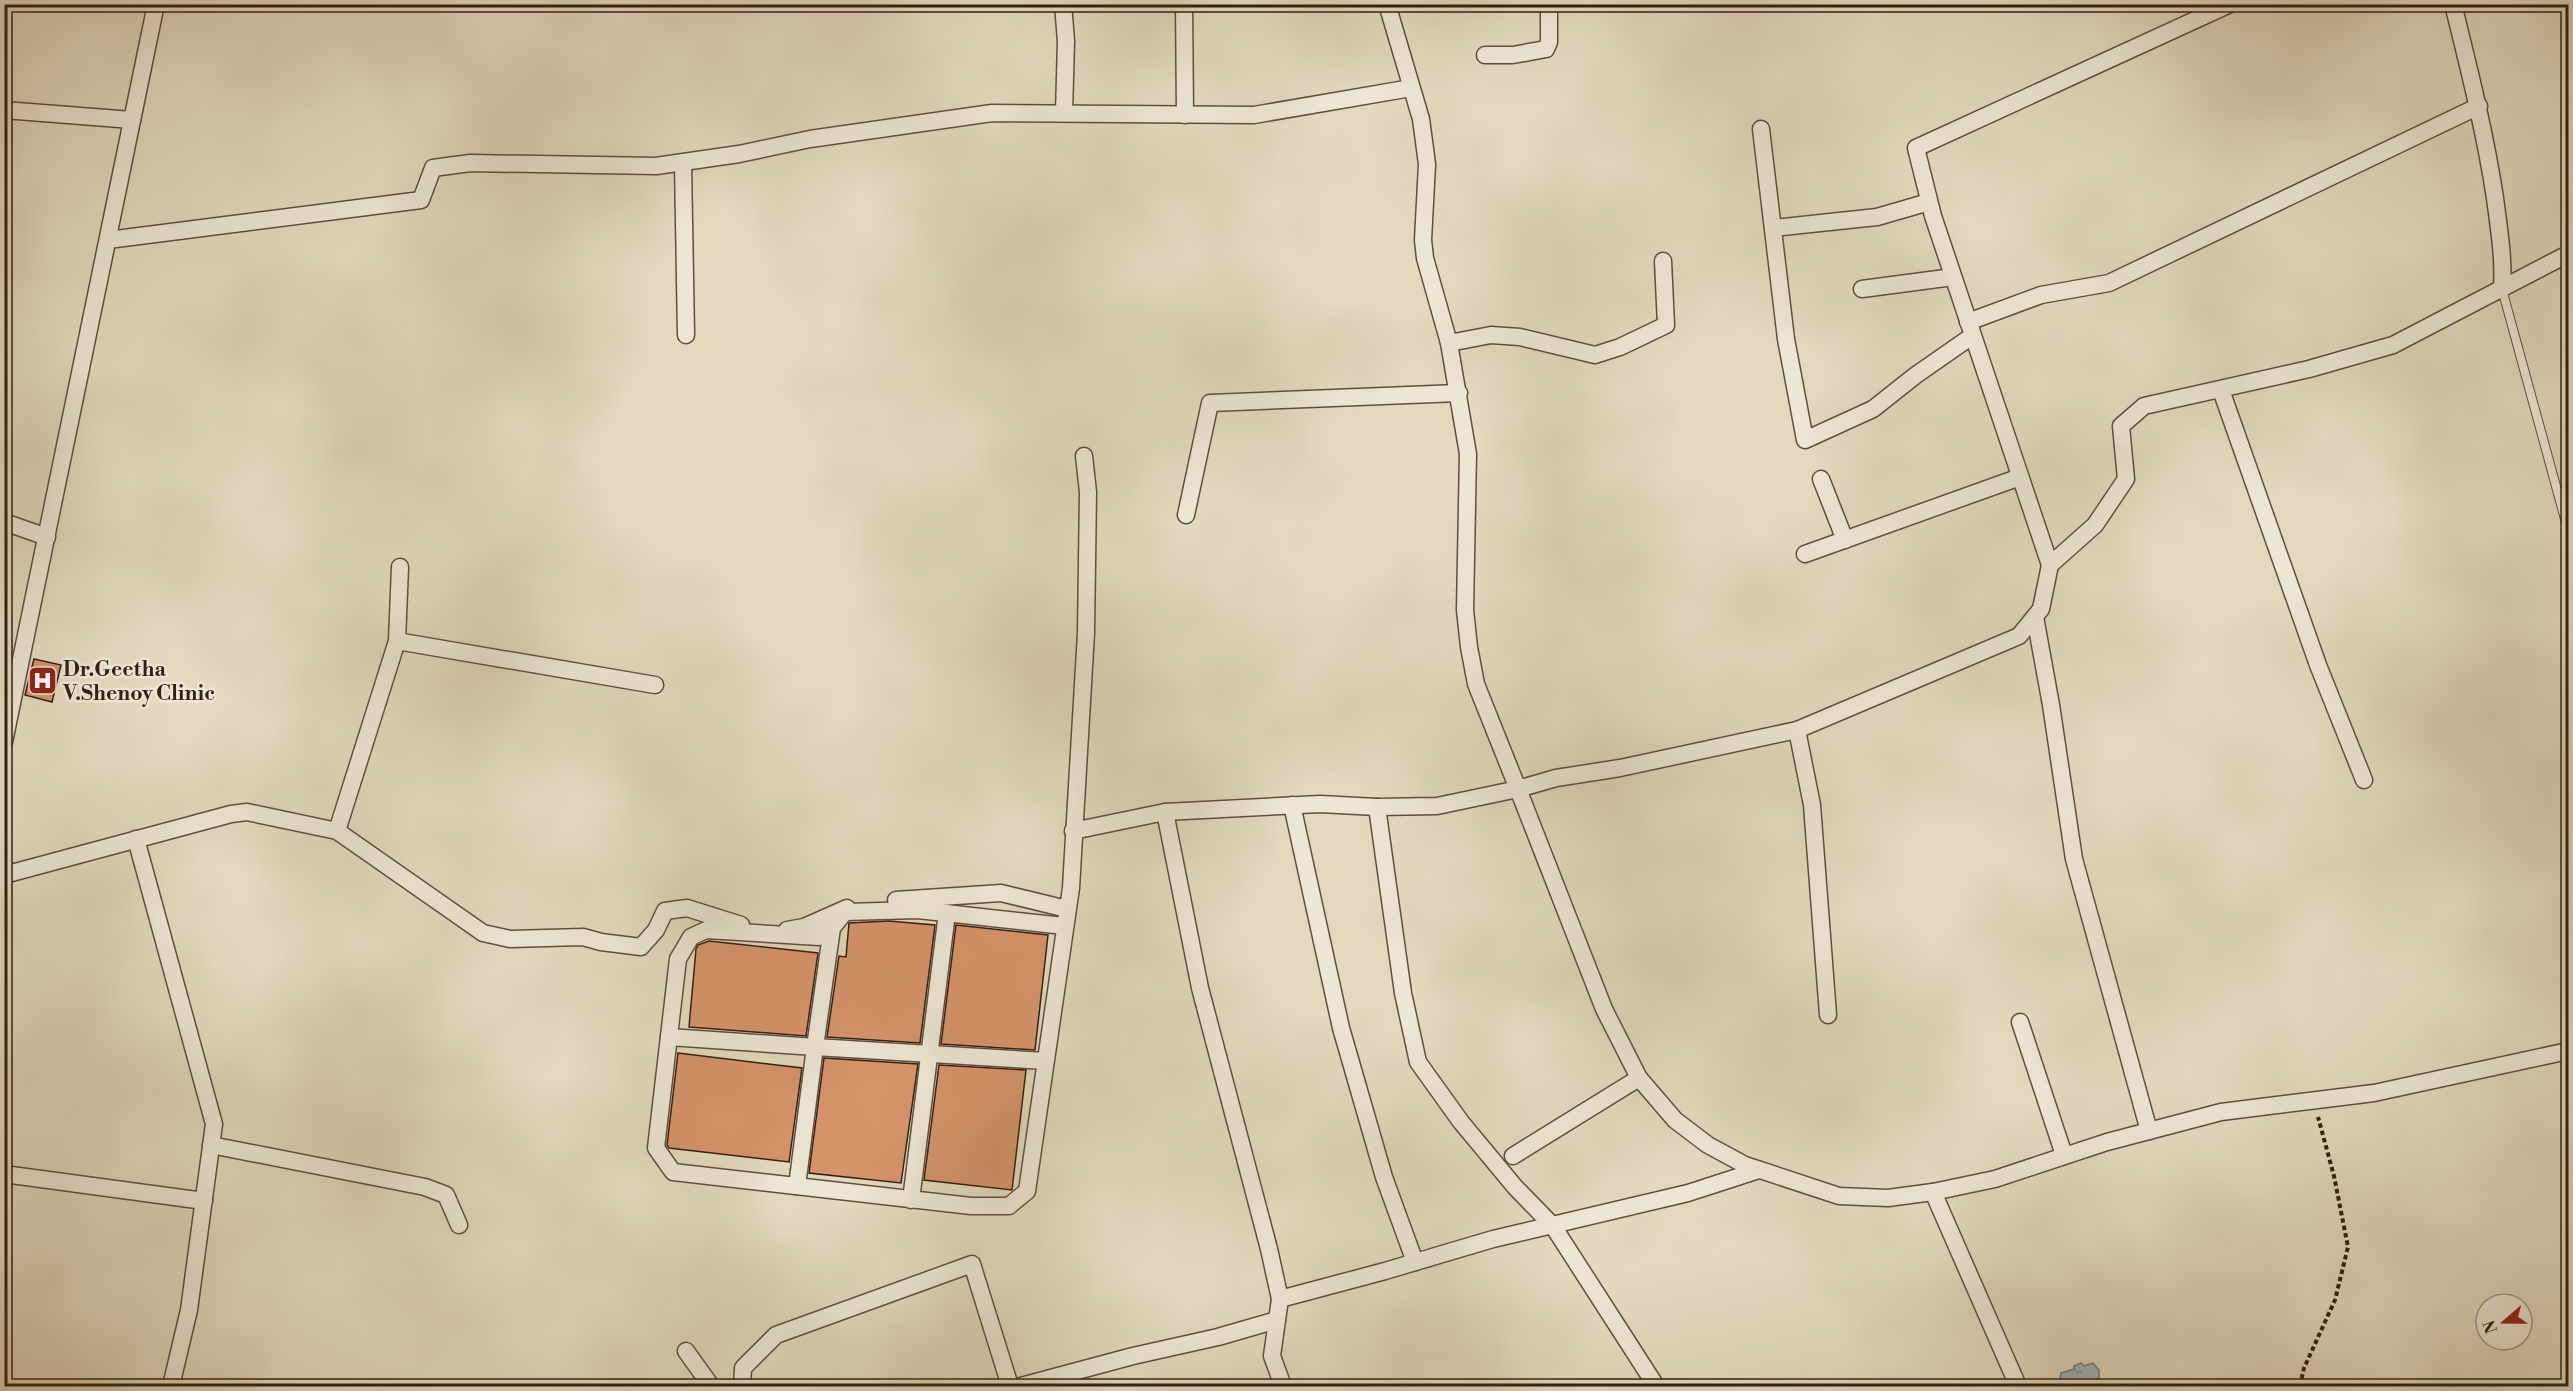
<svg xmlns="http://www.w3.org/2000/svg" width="2573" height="1391" font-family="'Libre Bodoni',serif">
  <defs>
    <pattern id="water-ripples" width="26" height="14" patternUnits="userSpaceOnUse" patternTransform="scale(1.5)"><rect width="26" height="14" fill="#9ab7bd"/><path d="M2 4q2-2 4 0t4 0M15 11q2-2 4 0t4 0" fill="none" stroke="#7e9498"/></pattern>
  </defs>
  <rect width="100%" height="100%" fill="#e2d9bf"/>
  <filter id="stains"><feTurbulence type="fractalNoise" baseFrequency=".00333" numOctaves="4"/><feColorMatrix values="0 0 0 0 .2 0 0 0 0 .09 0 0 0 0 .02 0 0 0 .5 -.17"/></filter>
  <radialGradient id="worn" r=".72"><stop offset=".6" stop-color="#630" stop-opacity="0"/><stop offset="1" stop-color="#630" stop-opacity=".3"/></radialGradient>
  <!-- water -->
  <path fill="url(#water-ripples)" stroke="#717a7a" stroke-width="1.5" d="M2081,1363L2084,1366L2093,1363L2099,1370V1378L2074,1386H2065L2060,1378L2061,1373L2074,1369V1366Z"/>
  <!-- building -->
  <g fill="#d6946a" stroke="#341e15" stroke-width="1.5">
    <path d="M34,659L61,665L52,702L25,695Z"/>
    <path d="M889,921L935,925L920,1043L827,1037L839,956L846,957L849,923Z"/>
    <path d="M956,925L1048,935L1035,1050L941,1044Z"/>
    <path d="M709,941L818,953L806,1036L689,1027L696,949L698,945Z"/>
    <path d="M678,1053L802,1068L789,1162L669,1148L667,1145Z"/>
    <path d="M824,1058L918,1064L901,1183L809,1173Z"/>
    <path d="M939,1065L1026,1070L1012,1190L924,1180Z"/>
  </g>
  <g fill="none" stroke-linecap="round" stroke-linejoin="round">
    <defs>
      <path id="service" d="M2502,289L2568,530"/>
      <g id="minor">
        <path d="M1063,4L1066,41L1064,113"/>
        <path d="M1184,4L1185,115"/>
        <path d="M2230,4L1916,148L1933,216L2050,565L2041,609L2019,636L1797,730L1620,768L1556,778L1518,789L1604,1009L1639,1078L1675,1120L1708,1145L1745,1165L1839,1196L1888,1198L1933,1192L1995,1179L2107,1142L2221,1112L2374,1093L2568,1051"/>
        <path d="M2453,4C2469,69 2485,132 2495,198C2499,229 2504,258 2502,289"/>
        <path d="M1485,55H1513L1546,49L1549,42V4"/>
        <path d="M4,110L132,120"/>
        <path d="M1761,129L1786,339L1805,440L1873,409L1916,375L1972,336"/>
        <path d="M683,164L686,335"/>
        <path d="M1773,228L1877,217L1929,202"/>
        <path d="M108,240L421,200L433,168L470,163L656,166L739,154L810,139L992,113L1254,115L1411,88"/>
        <path d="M1862,289L1953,277"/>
        <path d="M1968,322L2041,295L2109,283L2479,106"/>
        <path d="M1449,343L1491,335L1520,337L1595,355L1620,347L1666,325L1663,261"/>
        <path d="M2221,390L2318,665L2364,780"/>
        <path d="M1821,479L1845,540"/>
        <path d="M1186,515L1210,403L1459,393"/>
        <path d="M4,522L47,537"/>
        <path d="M1805,554L2020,477"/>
        <path d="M2050,565L2095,525L2126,479L2121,426L2144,406L2309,369L2393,345L2568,254"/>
        <path d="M2035,617L2051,705L2074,859L2149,1131"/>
        <path d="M397,641L655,685"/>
        <path d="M1797,730L1812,805L1828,1015"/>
        <path d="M4,742L156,4"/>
        <path d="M1292,805L1341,1028L1384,1177L1415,1262"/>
        <path d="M1377,807L1403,993L1418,1062L1461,1122L1515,1187L1553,1226L1656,1386"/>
        <path d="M1165,812L1200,988L1269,1249L1280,1299L1272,1356L1283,1386"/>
        <path d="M337,831L397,641L400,567"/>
        <path d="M1073,831L1165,812L1320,804L1377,807L1437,806L1518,789L1476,684L1469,647L1465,610L1468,454L1449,343L1425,258L1423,240L1427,164L1421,119L1387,4"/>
        <path d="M136,839L214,1124L189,1310L171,1386"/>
        <path d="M4,875L231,814L247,812L337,831L483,933L510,939L583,937L601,942L641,947L656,930L665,911L687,908L741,925"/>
        <path d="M896,900L1001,893L1067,909"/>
        <path d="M1064,926L918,910L845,912L832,928L819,937L706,930L691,937L678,959L656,1148L673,1172L971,1206H1009L1027,1191L1071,888L1086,633L1088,492L1084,456"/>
        <path d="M787,930L804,927L847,908"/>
        <path d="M2020,1022L2064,1155"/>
        <path d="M669,1037L815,1047L832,928"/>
        <path d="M211,1145L425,1187L446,1195L459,1225"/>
        <path d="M1513,1156L1639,1078"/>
        <path d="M4,1174L204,1201"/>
        <path d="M797,1186L815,1047L1045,1061"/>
        <path d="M1933,1192L2018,1386"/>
        <path d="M911,1200L947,913"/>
        <path d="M1280,1299L1385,1271L1493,1239L1688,1193L1759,1170"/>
        <path d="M686,1351L711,1386"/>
        <path d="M742,1386L743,1368L776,1335L972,1264L1010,1386"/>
        <path d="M1021,1386L1133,1356L1218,1337L1277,1320"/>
      </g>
    </defs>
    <!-- service casing -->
    <use href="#service" stroke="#604d40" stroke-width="10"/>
    <!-- minor casing -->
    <use href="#minor" stroke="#604d40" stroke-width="19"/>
    <!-- path -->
    <path stroke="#341e15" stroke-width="4" stroke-dasharray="4.5 3" stroke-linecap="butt" d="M2300,1386L2304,1368L2335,1300L2348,1247L2334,1176L2318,1117"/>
    <!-- service -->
    <use href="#service" stroke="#ece6d5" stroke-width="8"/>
    <!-- minor -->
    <use href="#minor" stroke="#ece6d5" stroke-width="16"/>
  </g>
  <!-- icons -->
  <defs>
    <symbol id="hospital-square" viewBox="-11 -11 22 22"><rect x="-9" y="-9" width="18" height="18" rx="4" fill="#8f2418" stroke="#ece6d5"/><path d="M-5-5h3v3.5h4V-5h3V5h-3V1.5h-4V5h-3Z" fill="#fff"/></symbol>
  </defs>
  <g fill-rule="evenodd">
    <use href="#hospital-square" x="26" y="664" width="33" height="33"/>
  </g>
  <g text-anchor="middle" stroke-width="5" stroke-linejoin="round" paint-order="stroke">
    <!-- poi labels -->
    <g font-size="21" font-weight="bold" fill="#341e15" stroke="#ece6d5" text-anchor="start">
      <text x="63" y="676">Dr.Geetha<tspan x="63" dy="24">V.Shenoy Clinic</tspan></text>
    </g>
  </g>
  <!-- margin -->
  <rect width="2573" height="1391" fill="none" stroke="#e2d9bf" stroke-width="24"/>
  <rect x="6" y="6" width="2561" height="1379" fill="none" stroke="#341e15" stroke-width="3"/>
  <rect x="12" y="12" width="2549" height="1367" fill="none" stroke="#341e15" stroke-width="1.5"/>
  <!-- north arrow -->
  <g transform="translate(2504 1322) rotate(250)"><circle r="28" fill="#ece6d5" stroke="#a29688" stroke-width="1.5"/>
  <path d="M0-4.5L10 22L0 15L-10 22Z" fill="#8f2418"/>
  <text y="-9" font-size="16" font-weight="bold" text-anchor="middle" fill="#341e15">N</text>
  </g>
  <rect width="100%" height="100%" filter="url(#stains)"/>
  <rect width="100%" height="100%" fill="url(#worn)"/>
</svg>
